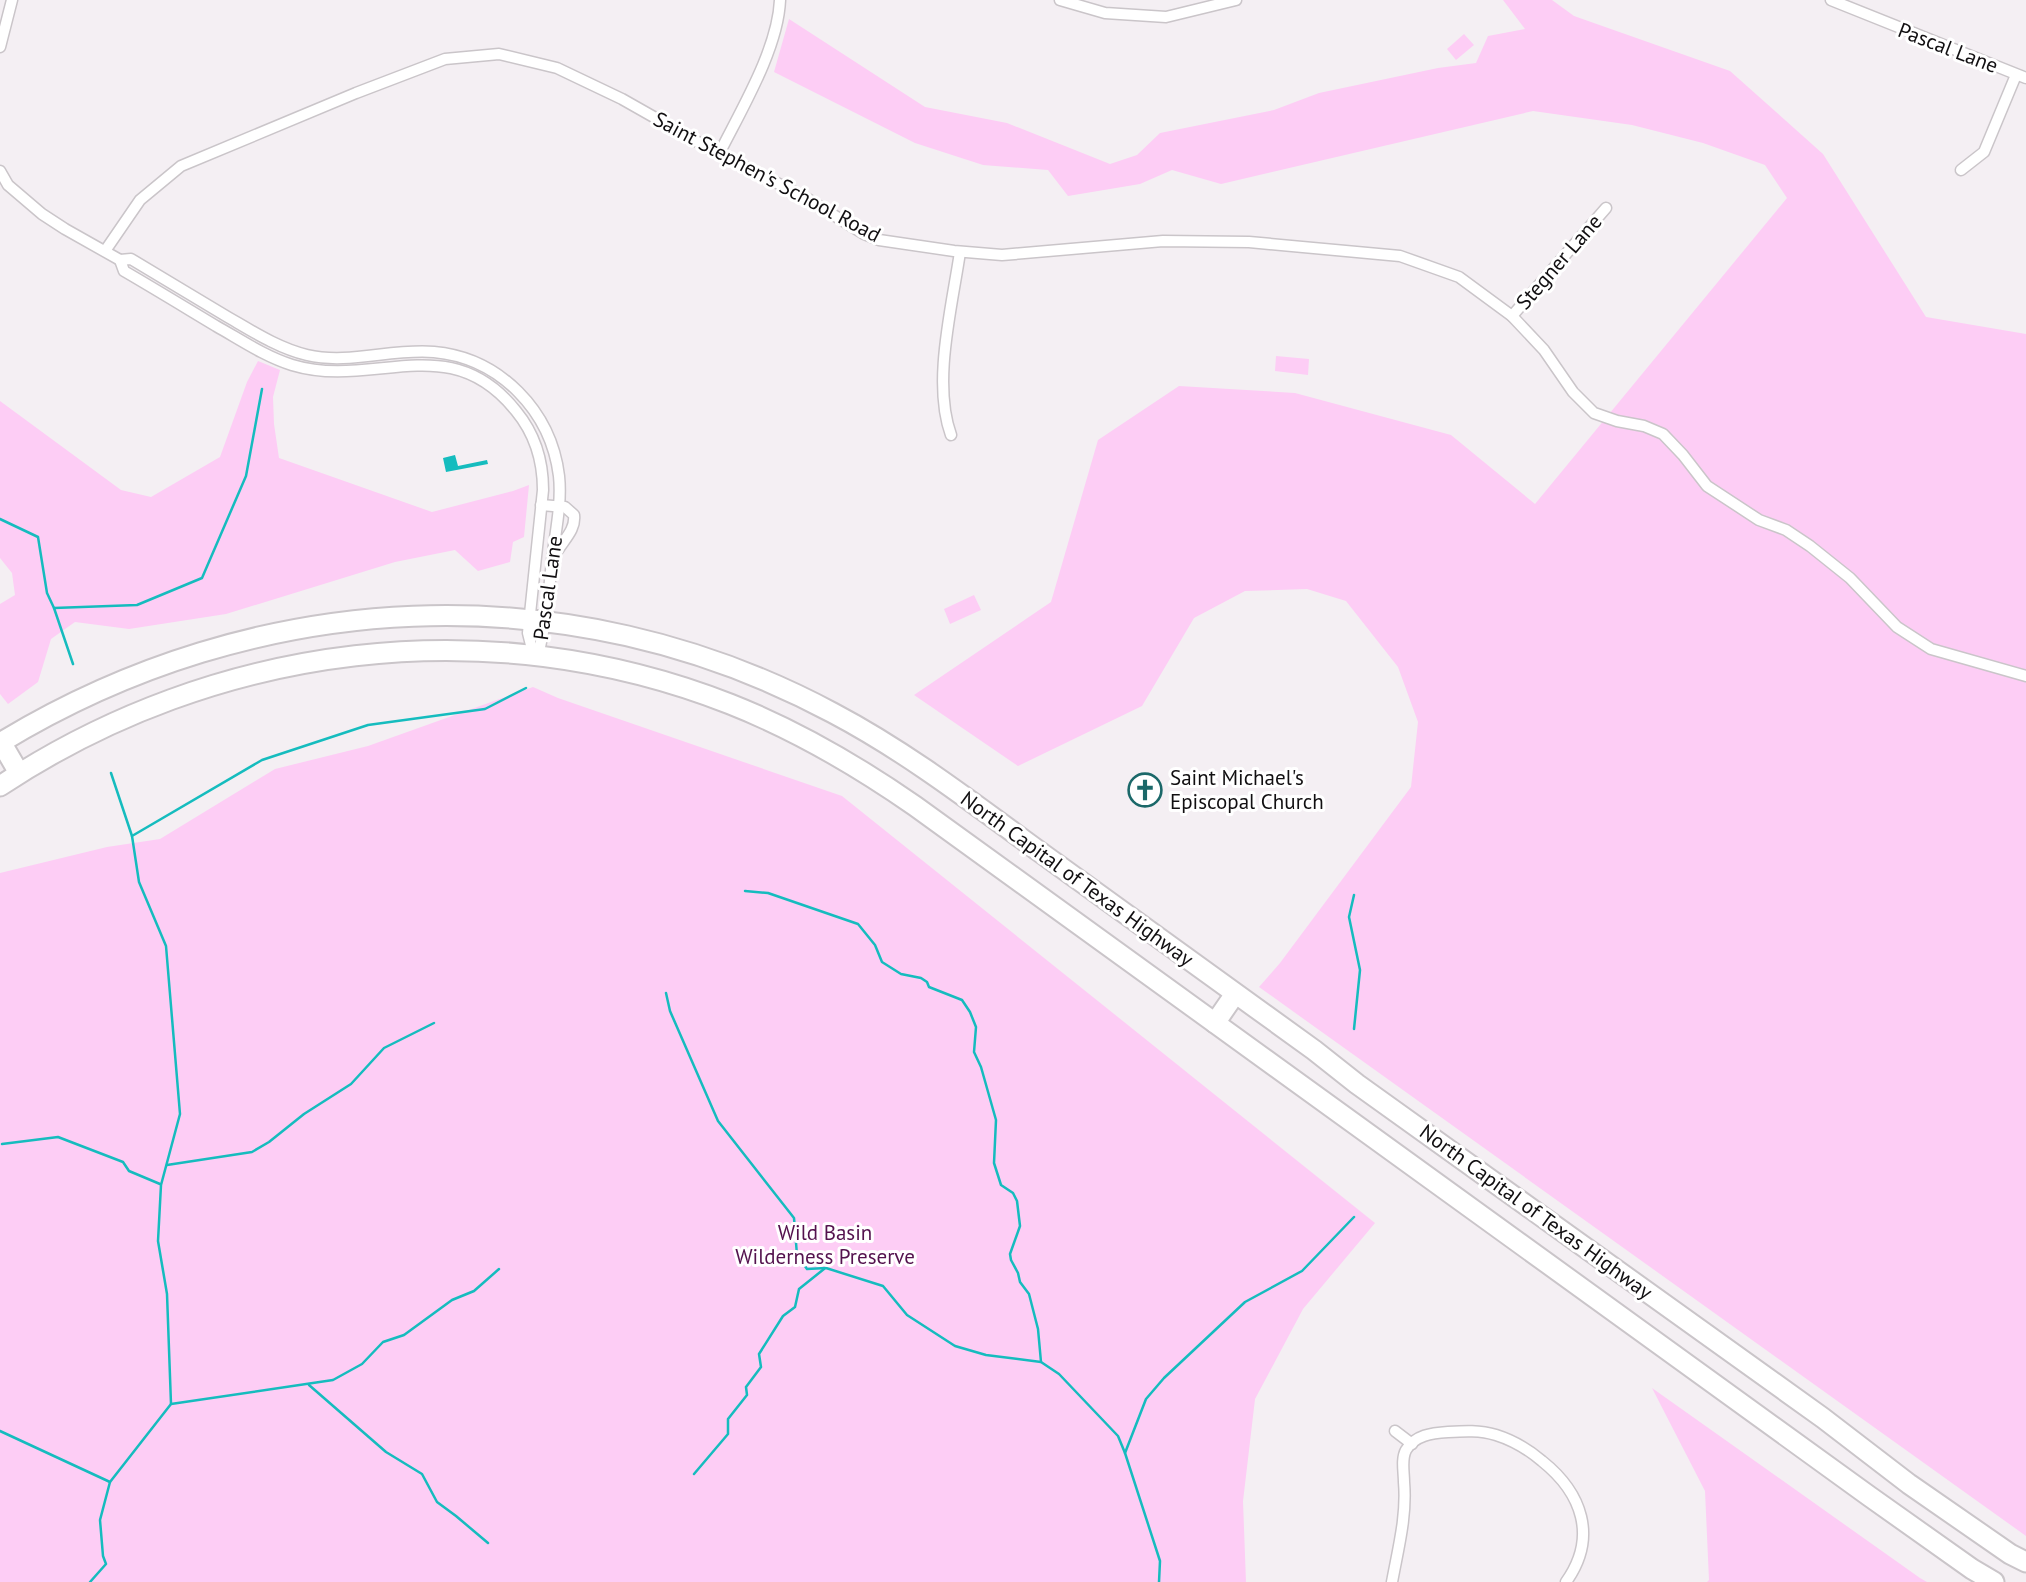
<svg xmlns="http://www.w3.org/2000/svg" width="2026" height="1582" font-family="'PT Sans',sans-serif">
  <rect width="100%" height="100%" fill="#f4eff3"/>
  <!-- green -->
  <g fill="#fdcdf5">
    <path d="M1503,0H1552L1574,16L1730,71L1823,154L1926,317L2026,334V1536L1259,987L1280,963L1411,787L1418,722L1398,667L1346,601L1307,589L1245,591L1194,618L1142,706L1018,766L914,695L1051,602L1098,440L1179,386L1295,393L1451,435L1535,504L1787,198L1765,165L1703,143L1632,125L1533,111L1221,184L1172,170L1140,184L1068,196L1048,170L983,165L915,143L774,72L789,19L925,107L1007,123L1110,164L1137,155L1160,133L1274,110L1319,93L1438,68L1476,63L1488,36L1525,29Z"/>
    <path d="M1464,34L1474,45L1456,60L1447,49Z"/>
    <path d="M1276,356L1309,359L1308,375L1275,371Z"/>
    <path d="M258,361L280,370L273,397L274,424L279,458L432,512L513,491L529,485L524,537L513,542L510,562L478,571L455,550L395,562L226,614L129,629L75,622L51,639L38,682L8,704L0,694V604L15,595L12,573L0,558V401L121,490L151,497L220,457L247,382Z"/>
    <path d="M974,595L981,610L950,624L944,609Z"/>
    <path d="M533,687L558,698L842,796L1375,1223L1303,1309L1255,1399L1243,1501L1246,1582H0V873L107,847L160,839L275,769L368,746Z"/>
    <path d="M1652,1388L1920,1578L1927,1582H1707L1709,1580L1705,1491Z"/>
  </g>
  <!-- water -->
  <path fill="#15bcbe" d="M455,455L458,466L487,460L488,464L446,472L443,458Z"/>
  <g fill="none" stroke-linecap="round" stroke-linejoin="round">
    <!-- stream -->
    <g stroke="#15bcbe" stroke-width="2.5">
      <path d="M0,519L38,537L47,593L54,608L73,664"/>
      <path d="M54,608L137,605L202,578L246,476L262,389"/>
      <path d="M111,773L132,836"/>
      <path d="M745,891L768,893L858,924L875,945L882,962L901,974L921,978L927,982L929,987L962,1000L970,1012L976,1027L974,1052L981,1067L996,1120L994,1163L1001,1185L1013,1193L1017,1201L1020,1226L1010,1254L1011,1260L1018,1273L1020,1282L1029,1294L1038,1329L1041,1362"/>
      <path d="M666,993L670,1011L718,1121L794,1218L797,1255L807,1269L826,1268L883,1286L907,1315L955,1346L986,1355L1041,1362L1059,1374L1118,1436L1125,1453"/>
      <path d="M1354,1029L1360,970L1349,917L1354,895"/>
      <path d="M2,1144L58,1137L123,1162L129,1171L160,1184"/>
      <path d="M167,1165L252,1152L269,1142L304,1114L351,1084L384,1048L434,1023"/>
      <path d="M309,1385L386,1452L422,1474L437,1502L456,1516L488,1543"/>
      <path d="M171,1404L167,1294L158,1241L161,1185L180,1114L166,946L139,882L132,836L262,760L368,725L485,709L526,688"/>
      <path d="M0,1431L110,1482"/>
      <path d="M694,1474L728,1434V1419L747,1395L746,1387L761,1367L759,1354L783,1316L795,1307L799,1289L824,1269"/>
      <path d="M90,1582L106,1564L103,1556L100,1520L110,1482L171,1404L333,1380L362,1364L383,1342L404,1335L452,1300L474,1291L499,1269"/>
      <path d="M1159,1582L1160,1561L1125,1453L1146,1399L1164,1378L1245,1302L1302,1271L1354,1217"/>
    </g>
    <defs>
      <g id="street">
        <path d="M1060,0L1105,13L1166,17L1236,0"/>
        <path d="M1831,0L2026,78"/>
        <path d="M0,47L12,0"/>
        <path d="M719,154C741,110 778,49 780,0"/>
        <path d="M1961,170L1984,152L2016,75"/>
        <path d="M0,171L8,185L42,214L65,229L120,260L131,259C163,278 194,297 226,316C252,331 278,348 307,355C349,365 392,348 434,352C500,358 551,411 559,476C562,504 555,533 552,561C549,592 546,624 538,655"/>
        <path d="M105,251L140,200L181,166L356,93L445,59L499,54L557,68L622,99L719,154L803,196L864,234L879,240L954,251L1002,255L1163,241L1249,242L1400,256L1459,277L1512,316L1544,350L1573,392L1594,413L1617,421L1644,426L1663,434L1683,455L1707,486L1759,520L1786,530L1810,546L1850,578L1897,627L1931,649L2026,676"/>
        <path d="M120,260L124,271C155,289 186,308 216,326C241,340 264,356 292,365C374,390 449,327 516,411C535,434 543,460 543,490L528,633L531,645L538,655"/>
        <path d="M1512,316L1606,208"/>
        <path d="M951,435C932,383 952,307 960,252"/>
        <path d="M541,505L565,507L574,515C576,531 562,541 555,555"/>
        <path d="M1395,1431L1412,1444"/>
        <path d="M1392,1582C1398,1549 1407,1516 1404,1482C1404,1472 1401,1459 1406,1450C1415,1435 1432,1433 1448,1432C1464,1431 1480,1430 1496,1435C1512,1440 1529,1450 1542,1461C1582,1493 1598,1537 1566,1582"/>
      </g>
      <g id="highway">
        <path d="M1,742L19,773"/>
        <path d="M0,743C256,587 568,571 833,713C907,752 973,803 1040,852C1132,918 1223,984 1314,1050L1357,1084L1823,1418L1909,1484L2010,1554L2026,1562"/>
        <path d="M0,786C216,643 488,609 730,704C796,730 856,765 915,806L1869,1496L1972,1569L1994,1582"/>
        <path d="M1215,1023L1235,994"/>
      </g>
    </defs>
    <!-- street casing -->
    <use href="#street" stroke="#cac5c9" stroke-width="13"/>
    <!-- highway casing -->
    <use href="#highway" stroke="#cac5c9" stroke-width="23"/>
    <!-- street -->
    <use href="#street" stroke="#fff" stroke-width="10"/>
    <!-- highway -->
    <use href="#highway" stroke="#fff" stroke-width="19"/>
  </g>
  <!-- icons -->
  <defs>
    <symbol id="church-ring" viewBox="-11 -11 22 22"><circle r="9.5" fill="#fff" stroke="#1b6869" stroke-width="1.5"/><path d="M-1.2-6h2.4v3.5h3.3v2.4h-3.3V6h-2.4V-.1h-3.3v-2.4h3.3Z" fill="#1b6869"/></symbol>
  </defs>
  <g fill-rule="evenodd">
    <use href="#church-ring" x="1126" y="771" width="38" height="38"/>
  </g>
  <g text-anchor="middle" stroke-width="6" stroke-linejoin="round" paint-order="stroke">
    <!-- street labels -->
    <g font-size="21" fill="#110f11" stroke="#fff">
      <text transform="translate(1948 48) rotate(21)" y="7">Pascal Lane</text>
      <text transform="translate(767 177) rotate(28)" y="7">Saint Stephen's School Road</text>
      <text transform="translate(1559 262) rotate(-49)" y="7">Stegner Lane</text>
      <text transform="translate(548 588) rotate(-82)" y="7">Pascal Lane</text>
      <text transform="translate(1077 879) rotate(36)" y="7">North Capital of Texas Highway</text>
      <text transform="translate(1536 1212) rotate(36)" y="7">North Capital of Texas Highway</text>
    </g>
    <!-- poi labels -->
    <g font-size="21" fill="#110f11" stroke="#fff" text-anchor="start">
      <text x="1170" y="785">Saint Michael's<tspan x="1170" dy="24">Episcopal Church</tspan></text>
    </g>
    <!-- park labels -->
    <g font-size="21" fill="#54124e" stroke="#fff">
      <text x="825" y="1240">Wild Basin<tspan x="825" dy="24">Wilderness Preserve</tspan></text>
    </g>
  </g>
</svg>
